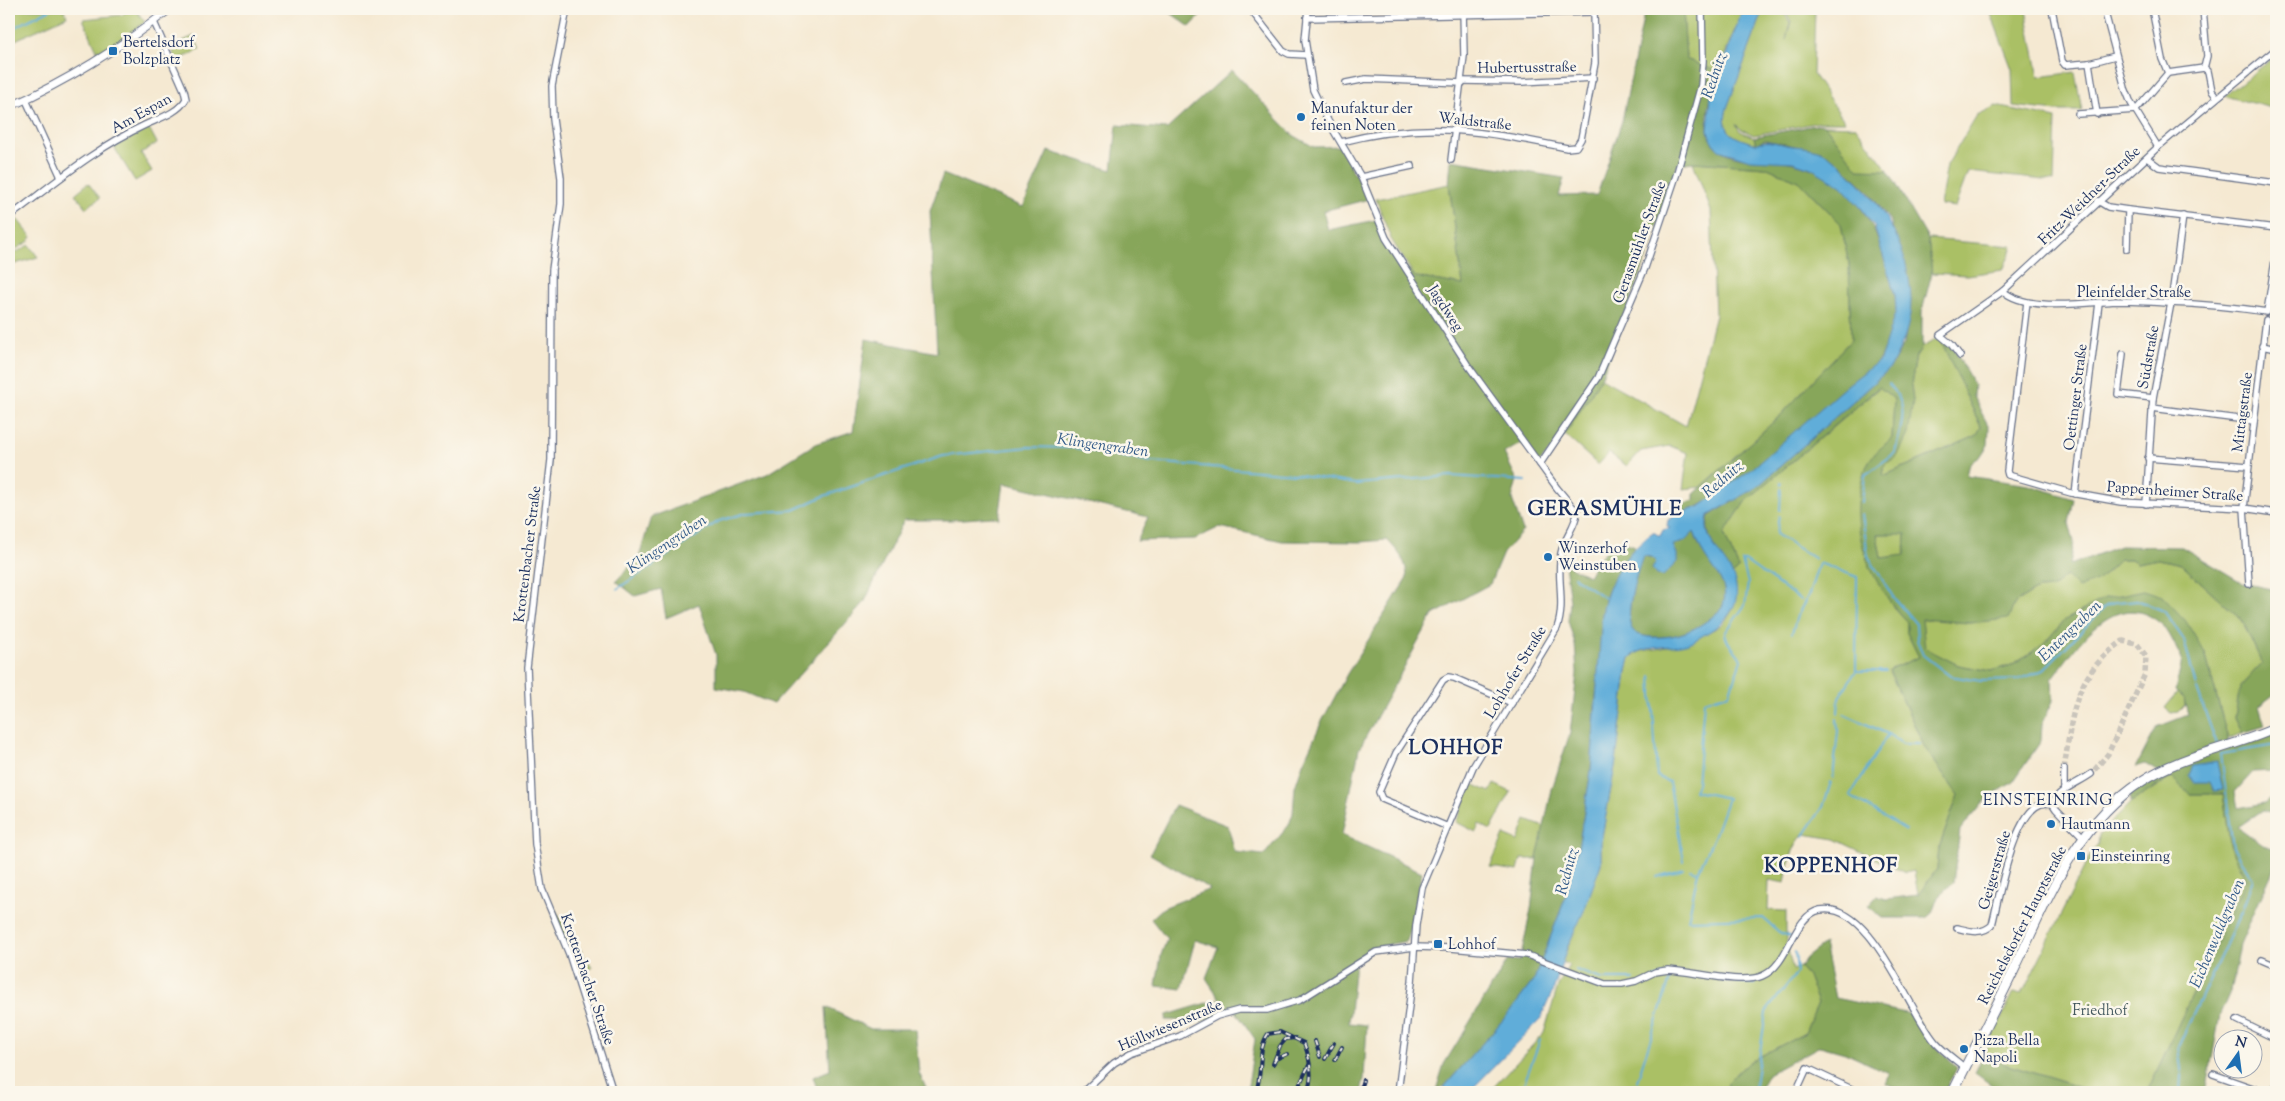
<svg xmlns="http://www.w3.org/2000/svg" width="2285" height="1101" font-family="'Sorts Mill Goudy',serif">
  <rect width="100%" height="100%" fill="#fbf7ec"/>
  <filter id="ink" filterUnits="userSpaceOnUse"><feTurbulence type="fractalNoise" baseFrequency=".02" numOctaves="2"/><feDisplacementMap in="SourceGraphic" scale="10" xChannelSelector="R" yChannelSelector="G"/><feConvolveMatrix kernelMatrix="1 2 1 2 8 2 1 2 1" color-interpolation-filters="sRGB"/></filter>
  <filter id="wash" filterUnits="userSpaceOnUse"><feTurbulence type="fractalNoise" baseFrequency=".0096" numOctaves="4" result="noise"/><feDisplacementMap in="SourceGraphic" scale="20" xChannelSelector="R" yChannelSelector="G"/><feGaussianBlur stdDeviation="1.12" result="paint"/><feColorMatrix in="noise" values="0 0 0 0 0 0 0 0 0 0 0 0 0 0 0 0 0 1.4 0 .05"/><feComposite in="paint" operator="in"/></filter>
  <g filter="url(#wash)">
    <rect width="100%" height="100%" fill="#f5e9d2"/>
    <!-- green -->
    <g fill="#aac065" stroke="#627862">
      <path d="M9,9H64L67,16L9,43Z"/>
      <path d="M130,9H135L145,22L99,55L83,19L122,15Z"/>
      <path d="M1683,9H1743L1718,72L1686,59Z"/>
      <path d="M1764,9H1781L1790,22L1786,40L1791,21L1783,9H1815L1813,74L1845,122H1820L1754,135L1741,129L1736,124L1740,131L1754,137L1756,144C1736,138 1720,134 1727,108Z"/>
      <path d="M1989,9L2004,12L2026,10L2039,77L2075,72L2082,111H2056L2013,106L2012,69Z"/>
      <path d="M194,36L200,50L176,61L171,46Z"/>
      <path d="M2273,58L2276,59V109L2224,96Z"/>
      <path d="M1996,106L2056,118L2054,181L1968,172L1955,207L1940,205L1947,165L1977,115Z"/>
      <path d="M1825,125L1855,126L1888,170H1858Z"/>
      <path d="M149,128L157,143L141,153L152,171L135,181L114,147Z"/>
      <path d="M1693,162L1765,167L1799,181L1841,224L1849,264L1851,340L1781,415L1701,487L1683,489L1688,453L1670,446L1641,451L1627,466L1609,453L1598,465L1565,435L1601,378L1686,426L1715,315L1711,211Z"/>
      <path d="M88,183L100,198L86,208L75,194Z"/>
      <path d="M1449,184L1463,285L1415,277L1391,239L1376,199Z"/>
      <path d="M17,219L32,237L28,242L16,249L9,237V225Z"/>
      <path d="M1928,239L2013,246L2003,270L1968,275L1932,273Z"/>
      <path d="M29,245L38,257L9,266V254L17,252Z"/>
      <path d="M1937,339L1941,341L1981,427L1976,436L1883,476L1885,464L1913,401L1911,385L1916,356L1922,347Z"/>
      <path d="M1880,387L1894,399L1892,438L1869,461L1860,492L1893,607L1907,622V633L1919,657L1889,670L1925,748L1958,795L1939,848L1937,869L1918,895L1914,871L1905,873L1835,839L1804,834C1791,847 1788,866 1785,883L1769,880L1768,910L1786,911V942L1793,970L1800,967L1808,976L1818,1003L1805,1033L1749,1062L1728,1082L1727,1092H1489L1544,1033L1558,986L1569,965L1562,962L1601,864V842L1616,761L1627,671L1630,658C1640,648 1650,651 1663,648C1676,644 1707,634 1718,627C1734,617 1740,592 1732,575L1739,569L1724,534L1745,502Z"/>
      <path d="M1906,533L1905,556L1881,558L1877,534Z"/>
      <path d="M2120,559H2131L2137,563L2159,559L2181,564L2242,620L2262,663L2240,687L2235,717L2242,733L2228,739L2205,653L2162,596L2065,620L2042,645L2015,664L1991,671L1958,665L1924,648L1922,618L1970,623L2015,603L2038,589L2053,588L2067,575L2097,581Z"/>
      <path d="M2177,693L2184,699L2185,705L2178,712L2171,713L2165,708Z"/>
      <path d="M2173,777L2190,794H2223L2231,850L2246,879L2147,1092H2095L1982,1057L2014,992L2022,994L2093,849L2098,844L2099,835L2131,802Z"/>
      <path d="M1472,784L1490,792L1494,784L1511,792L1491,830L1479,824L1476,832L1456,822Z"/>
      <path d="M1526,820L1544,827L1537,859H1521L1518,871L1490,867L1504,835L1518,841Z"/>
      <path d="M552,905L592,968L578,975Z"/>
    </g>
    <!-- forest -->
    <g fill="#87a65a" stroke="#516a5c" fill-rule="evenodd">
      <path d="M1165,9H1207L1190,27Z"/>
      <path d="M1645,9H1683L1686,59L1718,72C1712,91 1697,137 1720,150C1736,160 1757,159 1775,160C1799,162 1823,171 1841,186C1871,213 1880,241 1890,278C1893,288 1898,300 1896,311C1894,325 1887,345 1880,358C1875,367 1854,379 1846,387C1799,426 1753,478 1699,506C1693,509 1685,511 1678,514L1682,504L1694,500V494L1781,415L1851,340L1849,264L1841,224L1799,181L1765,167L1693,162L1678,164L1642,270L1601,378L1565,435L1539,463L1522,443L1504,453L1517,480L1512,499L1523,531L1503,553L1490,584L1433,615L1359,749L1342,835L1422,872L1407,941L1376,947L1355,962L1349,1023L1367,1025L1364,1079L1361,1092H1247L1255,1039L1234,1009L1202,1021L1166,1020L1167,1015L1220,999L1206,978L1218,947L1195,940L1182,989L1156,986L1161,955L1167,939L1151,919L1163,908L1210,889L1150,854L1175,805L1228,826L1235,852L1264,855L1289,825L1293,813L1295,787L1303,763L1321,723L1347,674L1407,578C1407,561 1398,551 1387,540L1360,542L1282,541L1220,527L1195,539L1137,541L1148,517L1004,483L999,519L992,517L951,520H904L864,603L773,704L744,692L716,687V655L699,604L666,618L661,589L635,596L616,581L639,557L651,517L767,474L815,444L853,431L866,339L937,353L930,211L943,174L1023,207L1048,151L1112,170L1117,125L1167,129L1232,70L1293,135L1314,147L1339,146L1369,199L1323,211L1328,230L1376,220L1383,241L1415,277L1463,285L1449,184L1451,160L1564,178L1559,196L1597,195L1622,121Z"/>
      <path d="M1821,124L1825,125L1858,169L1888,170L1928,239L1932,273L1922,311V347L1916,356L1911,385L1913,401L1908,434L1897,457L1885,464L1883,476L1976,436L1981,427L1941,341L1954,349L1974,385L1973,396L1989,427L1988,445L1980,457L1970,463L1967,476L2029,485L2074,499L2069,523L2074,542L2070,565L2120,546L2182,547L2243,583L2276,590V693L2259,706L2265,726L2242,733L2235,717L2240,687L2262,663L2242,620L2181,564L2159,559L2137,563L2131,559H2120L2097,581L2078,588L2066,576L2053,588L2038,589L2015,603L2008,619L1970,623L1922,619L1925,648L1958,665L1991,671L2015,664L2042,645L2065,620L2105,598L2144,590L2162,596L2185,620L2205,653L2230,747L2276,731V771L2253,772L2235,792L2238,808L2265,803L2276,794V814L2263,810L2238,827L2263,845L2276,849V864L2240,944L2232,987L2220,1015L2206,1092H2147L2246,879L2231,850L2223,794H2190L2172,777L2131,802L2130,795L2160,773L2145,764L2136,767L2157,727L2188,715L2184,699L2175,691L2182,660C2176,649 2170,631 2160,623C2114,585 2076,648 2052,679L2053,701L2042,724L2041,741L2013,782L1984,801L1960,830L1953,883L1938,897L1932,913L1926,918H1883L1868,906L1877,896L1886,899L1918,895L1937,869L1939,848L1958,795L1925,748L1889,670L1919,657L1907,633V622C1867,580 1843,519 1868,463C1872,454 1885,445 1892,438L1894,399L1879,387L1745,502L1724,534L1739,569L1732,575C1722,560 1702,536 1709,516L1757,487L1890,368L1904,344L1911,301L1891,222L1868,191L1837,161L1824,152L1765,140L1756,144L1754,137ZM1877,534H1906L1905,555L1881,558Z"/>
      <path d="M1694,531C1696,538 1698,544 1702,550C1712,571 1732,583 1722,608C1702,628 1679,639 1650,637C1643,636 1634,635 1631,627C1625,612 1637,571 1643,556L1651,557L1656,562L1677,554L1672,545Z"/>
      <path d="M1624,542L1635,546L1620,567L1605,598L1595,708L1591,771L1579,843L1565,899L1534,980L1510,1012L1445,1086L1436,1090L1444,1064L1508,960L1520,961L1531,909L1537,858L1552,789L1570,733L1577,673L1575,644L1568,621L1570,602L1565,564L1588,576C1599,556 1603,550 1624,542Z"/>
      <path d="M1824,944L1835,998L1915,1015L1933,1043L1957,1068L1944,1092H1907L1885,1083L1889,1073L1845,1053L1820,1046L1768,1074L1758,1092H1727L1728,1082L1749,1062L1805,1033L1818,1003L1808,976L1800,967L1806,958Z"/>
      <path d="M826,1007L871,1029H915L919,1073L928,1092H818L813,1077L830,1070Z"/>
      <path d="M1982,1057L2095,1092H2001L1975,1073Z"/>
    </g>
    <!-- water -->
    <g fill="#60add9" stroke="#3e6e9c" fill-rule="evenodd">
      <path d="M1743,9H1764L1727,108C1720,134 1736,138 1756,144C1769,138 1780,145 1793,146C1803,147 1813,148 1823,152C1834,157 1843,167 1852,176C1887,210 1909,250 1911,300C1911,325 1902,347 1890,368L1757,487L1708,516C1700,543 1733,562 1736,586C1740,610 1722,625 1702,636C1697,639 1691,643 1685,644C1668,648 1643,645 1630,658L1627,671L1616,761L1601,842V864L1584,911L1567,948L1554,988L1540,1020L1469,1092H1444L1445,1086L1510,1012L1534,980L1565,899L1579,843L1591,771L1602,614C1608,581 1625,552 1653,532L1660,536L1663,530L1670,528L1667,526L1668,520L1678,514L1699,507L1752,469L1846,386L1880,360L1896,310L1895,295L1874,226L1862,209L1841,186L1811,168L1793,162L1750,160L1719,150L1711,141L1708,130L1711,96ZM1694,532C1697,538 1699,545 1702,551C1712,571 1732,583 1722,608C1702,628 1679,639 1650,637C1643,636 1634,635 1631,627C1625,612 1637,571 1643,556L1651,557L1656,562L1652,569L1657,575L1663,576L1677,562V554L1673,545L1684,542Z"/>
      <path d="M2217,762L2223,790L2214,791L2210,782H2194L2189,775L2193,766Z"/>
    </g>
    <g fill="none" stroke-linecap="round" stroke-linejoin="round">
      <!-- stream -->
      <g stroke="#60add9" stroke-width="2">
        <path d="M9,30L51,9"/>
        <path d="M1781,485V483"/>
        <path d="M1862,502L1865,475L1895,453C1901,425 1911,407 1889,384"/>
        <path d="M1780,510L1781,489"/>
        <path d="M1862,514L1868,556L1893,597L1916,624L1917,640L1923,655L1950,676L1981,681L2017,680L2043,670L2106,606L2117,602L2137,600L2164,611L2184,640L2196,686"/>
        <path d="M1779,516L1776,534L1815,559"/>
        <path d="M1574,577L1605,598"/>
        <path d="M617,589L719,521L746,513L794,510L824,496L943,456L1028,447L1076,448L1152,462L1295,474L1356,484L1451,476L1526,481"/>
        <path d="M1792,633L1797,616L1809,594L1819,563L1857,577L1856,671L1839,697L1838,713"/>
        <path d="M1856,671H1886"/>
        <path d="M1651,676L1657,776L1669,782L1684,861"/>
        <path d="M2197,689L2217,745"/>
        <path d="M1844,714L1888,734L1903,744H1920"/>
        <path d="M1888,734L1850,796L1906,830"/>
        <path d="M1833,778L1838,731L1837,719"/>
        <path d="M1803,837L1823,807L1831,782"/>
        <path d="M1690,870L1698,872"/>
        <path d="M1657,877L1684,869"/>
        <path d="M1790,937L1779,932L1763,918L1688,920L1698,872L1714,837L1728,798L1694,791L1697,784L1704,701L1729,694L1741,660C1738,650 1727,647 1725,633L1745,605L1748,583L1742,561H1745L1801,600"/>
        <path d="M1576,970L1601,979H1634"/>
        <path d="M1655,978L1665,975"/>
        <path d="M1720,980L1755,984"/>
        <path d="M1637,1081L1672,973H1676"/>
        <path d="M1521,1092L1540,1040"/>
        <path d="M1630,1092L1633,1084"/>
        <path d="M1754,1092L1766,1012L1797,972L1795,952"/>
        <path d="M2181,1092L2182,1076L2178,1047L2242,910L2253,879L2233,848L2221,754L2276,745"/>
      </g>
    </g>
  </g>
  <g filter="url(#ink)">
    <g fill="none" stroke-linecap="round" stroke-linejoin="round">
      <!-- minor-tunnel -->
      <path stroke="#c9c4bb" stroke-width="5.5" stroke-dasharray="5.5 3" stroke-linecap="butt" d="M2064,769C2073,713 2072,677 2123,641L2137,644L2146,656L2145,674L2108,754L2091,774"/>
      <defs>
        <g id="minor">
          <path d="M567,9L552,86L553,119L561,178V204L552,270L551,460L527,668L535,844L542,889L569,954L613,1092"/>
          <path d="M1250,9L1283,51L1289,54L1306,55"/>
          <path d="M1308,9L1305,40L1313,90L1328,121L1361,177L1386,238L1467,364L1557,488L1577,512C1576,526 1564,538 1561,553C1556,578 1566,603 1557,628L1473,767L1422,888L1416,925L1412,982L1398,1092"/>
          <path d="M2052,9L2062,61L2065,65L2089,63L2115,56"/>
          <path d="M2104,9L2125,88L2131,103L2158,147"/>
          <path d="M2152,9L2162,59L2168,73"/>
          <path d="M2203,9L2207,56L2204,68"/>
          <path d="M1307,18L1594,12"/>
          <path d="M2089,63L2097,114"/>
          <path d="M2204,68L2208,71L2212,91L2216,96"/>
          <path d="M1462,81L1522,82L1593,78"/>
          <path d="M1346,83L1366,79L1462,83"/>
          <path d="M26,100L61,177"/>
          <path d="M2078,114L2136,110L2168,73L2204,68"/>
          <path d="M1341,142C1427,120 1482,131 1567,148L1576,147L1581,139L1595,63L1594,9"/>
          <path d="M2147,158L2159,167L2276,183"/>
          <path d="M1451,160L1464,56L1463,9"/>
          <path d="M1361,177L1412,166"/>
          <path d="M2098,201L2108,207L2128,210L2276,228"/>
          <path d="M9,217C52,185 95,148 145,125C160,118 178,113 186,99L184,90L154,22"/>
          <path d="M2127,249L2128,210"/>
          <path d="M2003,291C2027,312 2086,303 2115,301C2133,301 2151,302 2168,303C2202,304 2234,307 2267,312L2276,254"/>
          <path d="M2027,302L2007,471L2008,475L2071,493L2121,502L2244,508L2276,513"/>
          <path d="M2262,346L2276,349"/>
          <path d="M2123,354L2118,394L2153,398"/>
          <path d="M1960,356L1951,344L1940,335L2003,291L2158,147L2276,49"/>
          <path d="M2152,408L2254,421"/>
          <path d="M2148,458L2248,466"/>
          <path d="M1540,464L1598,378L1645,268L1677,173L1701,85L1703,61L1702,9"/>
          <path d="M2075,494L2099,303"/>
          <path d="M2146,504L2153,398L2171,303L2183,216"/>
          <path d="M2249,584L2244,508L2266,320"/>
          <path d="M2064,789V769"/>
          <path d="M1448,827L1382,799L1379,792L1396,753L1443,680L1448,677L1454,678L1512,703"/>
          <path d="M2083,837L2056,809L2052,803C2061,788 2077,784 2091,774"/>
          <path d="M1957,928C1970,931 1982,935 1992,925C1999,898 2013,814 2041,804C2044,803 2049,803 2052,803"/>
          <path d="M2262,960L2276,966"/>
          <path d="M2237,1020L2276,1039"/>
          <path d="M2213,1074L2264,1092"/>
          <path d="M1083,1092L1114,1063L1131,1053L1180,1036L1217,1016L1239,1010H1267L1300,1000L1376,952L1414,947L1451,948L1527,955L1605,984H1622L1636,981L1655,972L1668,970C1693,971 1740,985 1762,976C1790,965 1792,916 1820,910C1872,900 1908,1012 1936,1043C1945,1053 1956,1060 1965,1068"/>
          <path d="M1796,1092L1807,1068L1858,1092"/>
          <path d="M2274,1092L2276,1086"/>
        </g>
        <path id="tertiary" d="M9,107C69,80 118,49 170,9"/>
        <path id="primary" d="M1953,1092C1973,1051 1994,1011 2014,970C2047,901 2075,824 2142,781C2184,754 2232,748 2276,728"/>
      </defs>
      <!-- minor casing -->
      <use href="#minor" stroke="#677087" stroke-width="8"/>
      <!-- tertiary casing -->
      <use href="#tertiary" stroke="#677087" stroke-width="9"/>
      <!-- primary casing -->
      <use href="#primary" stroke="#677087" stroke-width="11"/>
      <!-- minor -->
      <use href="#minor" stroke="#fff" stroke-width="5.5"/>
      <!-- tertiary -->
      <use href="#tertiary" stroke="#fff" stroke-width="7"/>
      <!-- primary -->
      <use href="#primary" stroke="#fff" stroke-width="9"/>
      <defs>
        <g id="rail">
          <path d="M1315,1041L1320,1057"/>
          <path d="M1287,1054L1276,1059L1273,1064L1280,1046L1286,1039L1295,1038"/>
          <path d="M1325,1059L1334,1043"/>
          <path d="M1335,1060L1342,1047"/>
          <path d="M1256,1092C1263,1072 1257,1050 1268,1034L1280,1032L1304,1043C1310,1059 1314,1077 1307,1092"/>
          <path d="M1296,1092L1309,1065"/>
          <path d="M1359,1092L1363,1080"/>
        </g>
      </defs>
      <!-- rail casing -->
      <use href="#rail" stroke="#1b2f5e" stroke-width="4"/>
      <!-- rail -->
      <use href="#rail" stroke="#fbf7ec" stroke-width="2" stroke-dasharray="5.5" stroke-linecap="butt"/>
    </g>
  </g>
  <!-- markers -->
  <g fill="#1f6fb2" stroke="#fbf7ec" stroke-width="2">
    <rect x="108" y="46" width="10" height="10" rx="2.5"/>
    <circle cx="1301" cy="117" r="5"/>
    <circle cx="1548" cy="557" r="5"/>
    <circle cx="2051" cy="824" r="5"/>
    <rect x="2076" y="851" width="10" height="10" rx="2.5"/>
    <rect x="1433" y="939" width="10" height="10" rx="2.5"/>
    <circle cx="1964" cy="1049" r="5"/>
  </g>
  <g text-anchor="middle" stroke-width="5" stroke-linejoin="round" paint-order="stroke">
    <!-- poi labels -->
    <g font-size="15" fill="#1b2f5e" stroke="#fbf7ec" text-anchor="start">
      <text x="123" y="47">Bertelsdorf<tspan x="123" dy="17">Bolzplatz</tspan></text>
      <text x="1311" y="113">Manufaktur der<tspan x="1311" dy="17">feinen Noten</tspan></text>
      <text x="1558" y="553">Winzerhof<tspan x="1558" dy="17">Weinstuben</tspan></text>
      <text x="2061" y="829">Hautmann</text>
      <text x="2091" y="861">Einsteinring</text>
      <text x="1448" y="949">Lohhof</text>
      <text x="1974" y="1045">Pizza Bella<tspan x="1974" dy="17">Napoli</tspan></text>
    </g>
    <!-- street labels -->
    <g font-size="15" fill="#1b2f5e" stroke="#fbf7ec">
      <text transform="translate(1527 67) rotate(-1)" y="5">Hubertusstraße</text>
      <text transform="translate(141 113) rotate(-29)" y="5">Am Espan</text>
      <text transform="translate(1475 121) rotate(6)" y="5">Waldstraße</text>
      <text transform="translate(2089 195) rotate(-44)" y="5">Fritz-Weidner-Straße</text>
      <text transform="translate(1639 242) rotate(-70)" y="5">Gerasmühler Straße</text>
      <text x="2134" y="297">Pleinfelder Straße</text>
      <text transform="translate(1446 308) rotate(57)" y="5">Jagdweg</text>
      <text transform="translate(2148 357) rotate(-80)" y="5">Südstraße</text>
      <text transform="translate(2075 397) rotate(-83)" y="5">Oettinger Straße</text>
      <text transform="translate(2242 412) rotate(-83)" y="5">Mittagstraße</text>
      <text transform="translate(2175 491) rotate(4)" y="5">Pappenheimer Straße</text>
      <text transform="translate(527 554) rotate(-83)" y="5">Krottenbacher Straße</text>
      <text transform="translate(1515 672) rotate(-59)" y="5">Lohhofer Straße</text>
      <text transform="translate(1994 870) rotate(-74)" y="5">Geigerstraße</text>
      <text transform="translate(2022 925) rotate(-63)" y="5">Reichelsdorfer Hauptstraße</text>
      <text transform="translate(588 979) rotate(71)" y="5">Krottenbacher Straße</text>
      <text transform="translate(1170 1025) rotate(-23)" y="5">Höllwiesenstraße</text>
    </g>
    <!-- park labels -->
    <g font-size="15" fill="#465a60" stroke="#fbf7ec">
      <text x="2100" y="1015">Friedhof</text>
    </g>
    <!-- water labels -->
    <g font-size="16" font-style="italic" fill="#335b89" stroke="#fbf7ec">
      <text transform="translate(1713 75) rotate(-71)" y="6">Rednitz</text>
      <text transform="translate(1103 444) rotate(8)" y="6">Klingengraben</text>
      <text transform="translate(1722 478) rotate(-41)" y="6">Rednitz</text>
      <text transform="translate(666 543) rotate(-34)" y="6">Klingengraben</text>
      <text transform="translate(2069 630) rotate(-44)" y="6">Entengraben</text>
      <text transform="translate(1566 871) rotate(-75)" y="6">Rednitz</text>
      <text transform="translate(2216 933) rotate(-67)" y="6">Eichenwaldgraben</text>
    </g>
    <!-- neighbourhood labels -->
    <g font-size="16" letter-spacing="1" fill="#1b2f5e" stroke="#fbf7ec">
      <text x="2048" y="805">EINSTEINRING</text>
    </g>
    <!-- district labels -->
    <g font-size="20" font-weight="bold" letter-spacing="1" fill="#1b2f5e" stroke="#fbf7ec">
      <text x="1605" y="515">GERASMÜHLE</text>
      <text x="1456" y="754">LOHHOF</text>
      <text x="1831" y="872">KOPPENHOF</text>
    </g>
  </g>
  <!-- margin -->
  <rect width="2285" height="1101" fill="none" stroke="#fbf7ec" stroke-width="30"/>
  <!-- north arrow -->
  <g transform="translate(2238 1054) rotate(14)"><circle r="24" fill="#fbf7ec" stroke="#a1a7b3"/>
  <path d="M0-4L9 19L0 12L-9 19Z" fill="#1f6fb2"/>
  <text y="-8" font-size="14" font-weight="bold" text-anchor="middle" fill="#1b2f5e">N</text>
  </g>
</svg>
